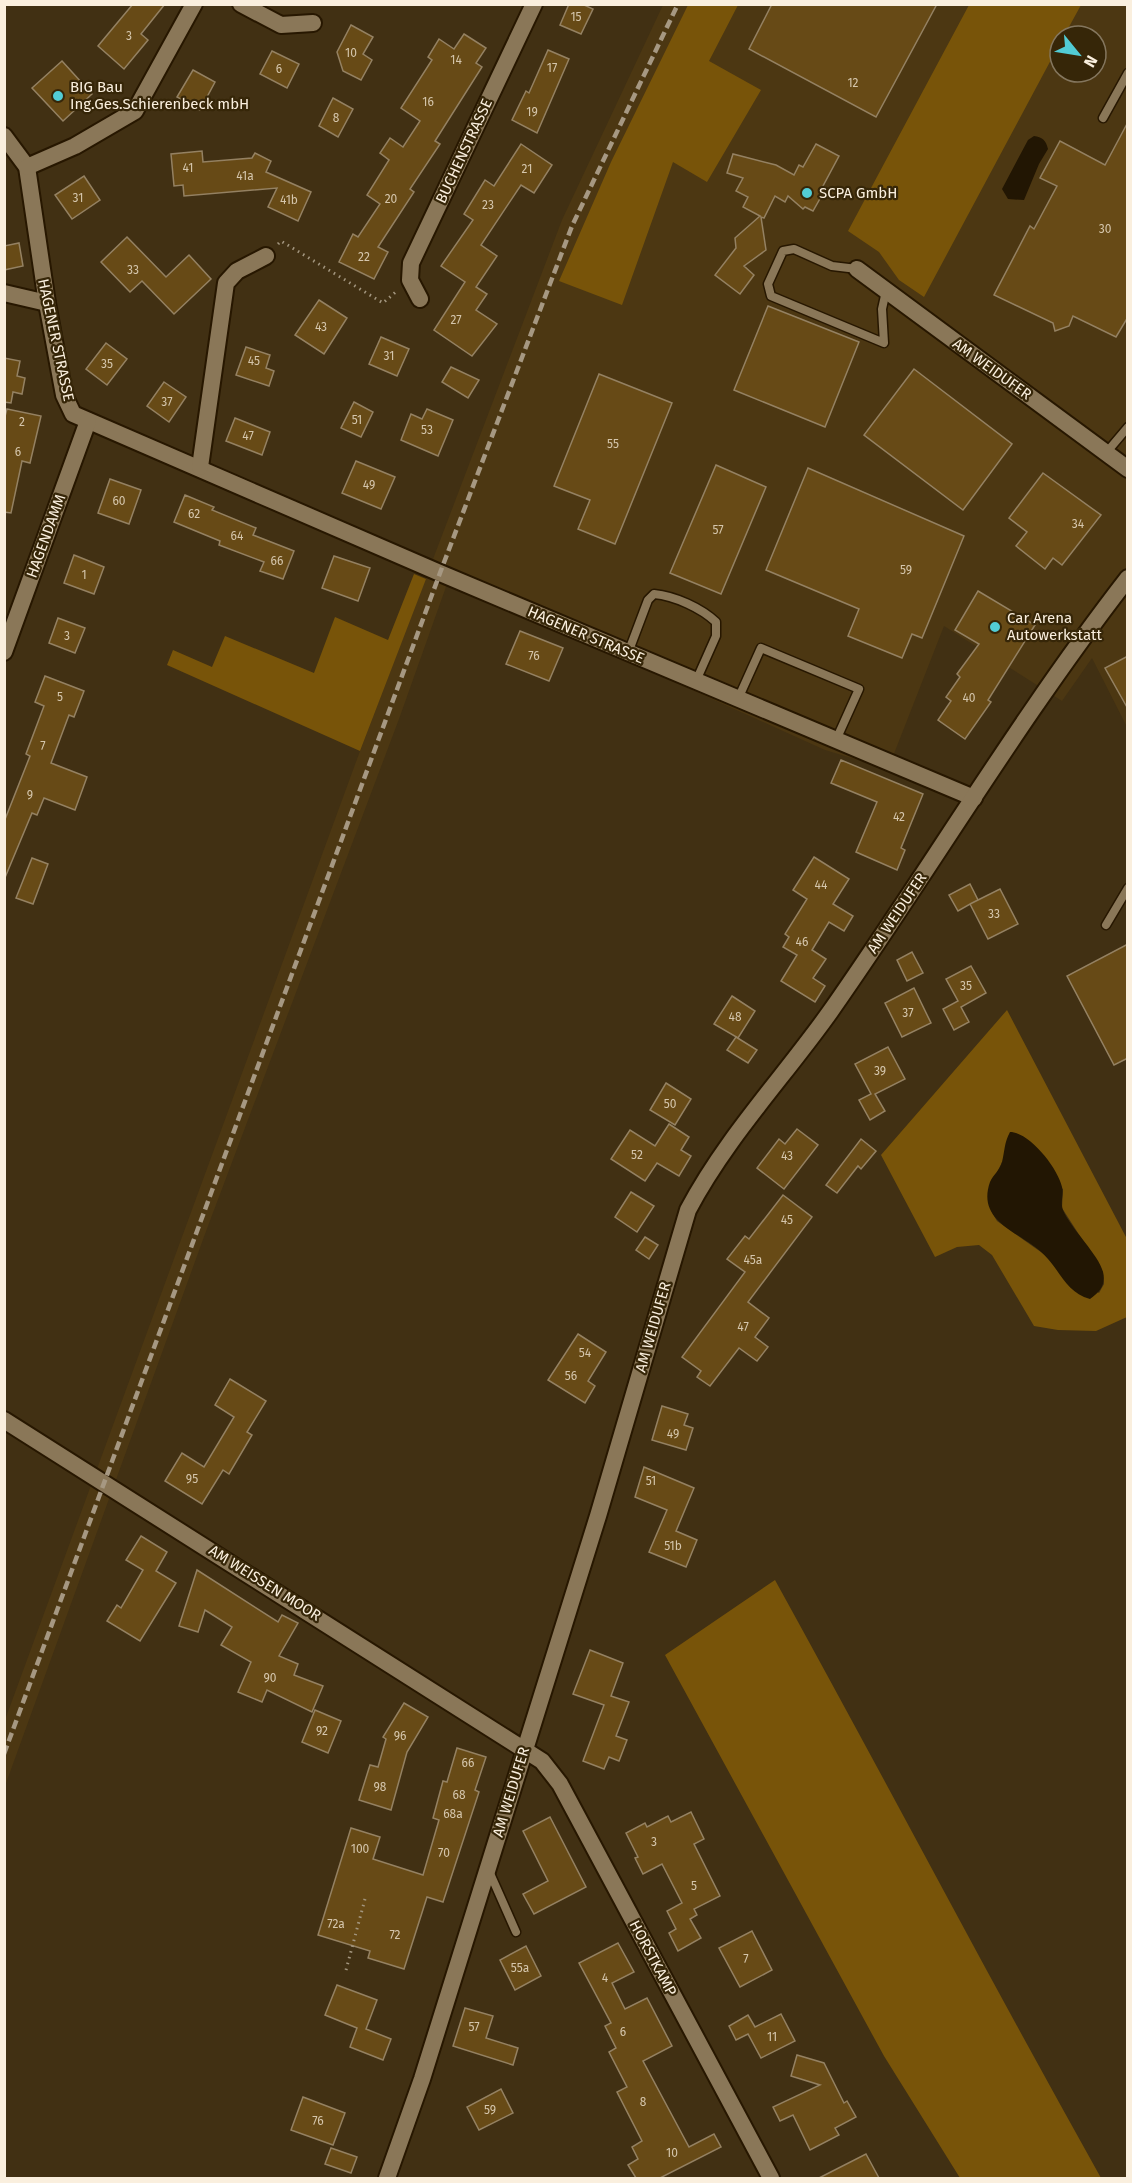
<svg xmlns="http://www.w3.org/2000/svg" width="1132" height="2183" font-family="'Fira Sans',sans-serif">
  <rect width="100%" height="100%" fill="#413013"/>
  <!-- built -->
  <path fill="#4c3712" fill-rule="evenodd" d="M663,5H1127V727L1092,658L1062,701L944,626L888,769L825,750L584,641L447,584L399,719L205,1234L5,1786V1720L360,751L562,220ZM1060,36H1096V72H1060Z"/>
  <!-- green -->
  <g fill="#785409" fill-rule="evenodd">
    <path d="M688,5H738L709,61L761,90L707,182L673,162L622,305L559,281L611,162Z"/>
    <path d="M969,5H1081L1064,36H1060V43L924,297L899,280L879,252L848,231Z"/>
    <path d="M414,574L426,579L360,751L167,665L173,650L212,667L225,636L314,673L335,617L388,640Z"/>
    <path d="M1007,1010L1127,1239V1317L1096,1331L1058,1330L1034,1326L992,1255L979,1245L957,1247L935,1257L881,1155ZM1002,1162L1063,1189L1062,1208L1103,1272L1104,1284L1099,1293L997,1221C982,1197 992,1184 1002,1162Z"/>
    <path d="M775,1580C885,1779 990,1980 1101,2178H960L884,2056L665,1655Z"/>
  </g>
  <!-- water -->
  <g fill="#221603">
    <path d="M1034,136C1042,137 1046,140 1048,149L1039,164L1024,200L1008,199L1002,189L1028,140Z"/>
    <path d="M1010,1132C1029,1132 1058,1168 1062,1187C1064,1194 1060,1202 1063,1210C1071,1229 1099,1255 1103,1272C1106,1285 1100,1292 1090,1299C1068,1293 1062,1275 1048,1259C1027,1233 975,1225 990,1182C993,1175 1000,1170 1002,1162C1005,1150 1004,1143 1010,1132Z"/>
  </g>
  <!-- building -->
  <g fill="#674a16" stroke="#948162" stroke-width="1.5">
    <path d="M133,4H165L141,34L148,40L124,69L98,46Z"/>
    <path d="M569,4H582L593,9L581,34L560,25Z"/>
    <path d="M772,4H937L876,117L749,49Z"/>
    <path d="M351,25L373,37L363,54L372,60L361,80L343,71L337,52Z"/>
    <path d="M464,34L486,48L476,63L482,67L435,141L440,144L410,189L414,192L378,247L388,252L374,279L339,262L353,234L358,237L380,204L367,195L389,160L380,153L390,138L403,147L420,121L401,108L432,60L428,57L439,39L454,49Z"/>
    <path d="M548,50L569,59L537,133L512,120L526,91L529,93Z"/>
    <path d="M272,51L299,64L287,88L260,74Z"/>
    <path d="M62,61L92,94L63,121L32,88Z"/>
    <path d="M193,70L215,82L200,110L177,97Z"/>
    <path d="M333,98L353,109L338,137L319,126Z"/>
    <path d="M1128,122V317L1116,337L1073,316L1069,326L1055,331L1053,323L994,295L1030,226L1034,229L1057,186L1040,178L1060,141L1105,165Z"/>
    <path d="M521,144L552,165L534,193L521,185L481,245L497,256L476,287L487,294L476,310L497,324L472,356L434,330L465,282L441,266L473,220L464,214L485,180L494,186Z"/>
    <path d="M816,144L839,156L823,186L826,188L813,211L805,207L803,209L788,196L785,202L775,196L764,218L761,217L766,250L744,266L754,275L740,294L715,275L736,248L735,238L760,216L743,207L748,197L736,191L743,178L727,173L733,154L776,165L794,175L799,165L803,167Z"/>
    <path d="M202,151L203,162L252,158L255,153L271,161L266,172L311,192L298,221L268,207L277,188L184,196L183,185L174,186L171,154Z"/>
    <path d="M84,176L100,200L72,219L55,195Z"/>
    <path d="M127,237L166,277L189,255L211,279L174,314L142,281L130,292L101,262Z"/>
    <path d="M19,243L23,266L4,270V246Z"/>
    <path d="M319,300L347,318L324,354L295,335Z"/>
    <path d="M768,306L859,342L825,427L734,390Z"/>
    <path d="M381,337L409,349L397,376L369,364Z"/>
    <path d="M106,343L127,359L107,385L86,369Z"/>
    <path d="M246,347L270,355L266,368L274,371L269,386L236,375Z"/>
    <path d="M4,358L20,361L17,376L25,378L22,394L13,392L11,403L4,402Z"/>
    <path d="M451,367L479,380L468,398L442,382Z"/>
    <path d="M914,369L1012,444L963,510L864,435Z"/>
    <path d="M599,374L672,403L615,544L578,529L590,500L554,486Z"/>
    <path d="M164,382L186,397L169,422L147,406Z"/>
    <path d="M354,402L373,412L361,437L341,428Z"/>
    <path d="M7,409L41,416L30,463L22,461L11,513L4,512V420Z"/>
    <path d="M427,409L453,420L438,456L401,440L411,414L422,419Z"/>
    <path d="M235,418L270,432L262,455L226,441Z"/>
    <path d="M356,461L395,477L381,509L342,493Z"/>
    <path d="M716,465L766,487L721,594L670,573Z"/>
    <path d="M808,468L964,536L922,638L912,634L902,658L848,636L859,609L766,570Z"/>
    <path d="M1043,473L1101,515L1062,565L1053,558L1045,569L1016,546L1027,532L1009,518Z"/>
    <path d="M110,479L141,490L129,524L98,513Z"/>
    <path d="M185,495L214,507L212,510L256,528L253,535L294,551L283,579L260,571L264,562L219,545L220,541L174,522Z"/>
    <path d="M74,555L104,567L94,594L64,583Z"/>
    <path d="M334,556L370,568L358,601L322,588Z"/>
    <path d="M978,591L1035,625L988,700L991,702L965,739L938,720L951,701L946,697L960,677L957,674L979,644L955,630Z"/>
    <path d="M58,618L85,628L75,653L49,643Z"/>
    <path d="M520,631L563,648L549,681L506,664Z"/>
    <path d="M1128,656V709L1105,668Z"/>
    <path d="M45,676L84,691L74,717L69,715L51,763L87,777L75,810L44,798L37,815L32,813L4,880V822L30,756L26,754L44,706L35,702Z"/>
    <path d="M841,760L923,794L901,848L905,850L897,870L856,852L877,802L831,783Z"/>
    <path d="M814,857L849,879L833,904L853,916L844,931L829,922L812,950L826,959L813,978L825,986L815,1002L781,981L797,955L783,947L789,937L785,934L807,899L793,890Z"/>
    <path d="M32,858L48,864L33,904L16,898Z"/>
    <path d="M970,884L978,900L970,904L1000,889L1018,924L988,939L970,904L958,911L949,895Z"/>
    <path d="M1128,944V1058L1114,1065L1067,976Z"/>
    <path d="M912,952L923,973L907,981L897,960Z"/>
    <path d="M971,966L986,993L961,1007L969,1022L954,1030L943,1009L958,1001L946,979Z"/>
    <path d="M914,988L931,1023L902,1037L885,1003Z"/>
    <path d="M732,996L755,1011L738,1038L714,1024Z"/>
    <path d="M736,1037L757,1050L748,1063L727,1050Z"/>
    <path d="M888,1047L905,1079L875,1094L885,1111L870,1120L859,1100L871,1094L855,1064Z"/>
    <path d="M666,1083L691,1099L675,1125L650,1110Z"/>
    <path d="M669,1124L689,1137L681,1150L691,1156L679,1176L657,1163L645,1181L611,1159L630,1130L655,1146Z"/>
    <path d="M797,1129L818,1145L784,1189L757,1168L779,1139L785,1144Z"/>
    <path d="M861,1139L876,1151L861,1169L858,1166L837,1193L826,1185Z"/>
    <path d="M631,1192L654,1206L637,1232L615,1217Z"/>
    <path d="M783,1195L812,1217L748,1302L769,1318L755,1337L768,1347L757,1361L739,1348L710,1386L697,1377L701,1371L682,1357L745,1272L727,1259L745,1236L749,1239Z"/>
    <path d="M645,1237L658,1245L649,1259L636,1250Z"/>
    <path d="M578,1334L606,1352L588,1381L595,1386L585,1403L548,1380Z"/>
    <path d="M230,1379L266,1401L247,1432L252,1435L229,1474L223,1470L202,1504L165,1481L182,1453L204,1467L234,1417L215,1405Z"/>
    <path d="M662,1406L688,1414L684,1425L693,1428L686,1450L652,1440Z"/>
    <path d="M644,1467L694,1488L676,1531L697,1540L686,1567L649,1552L667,1510L635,1497Z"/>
    <path d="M141,1536L167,1552L156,1571L176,1583L140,1641L107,1621L117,1605L121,1608L143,1570L126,1560Z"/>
    <path d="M197,1570L278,1622L282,1615L298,1623L279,1656L298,1664L294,1675L323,1686L312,1712L267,1690L262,1702L238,1692L251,1662L221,1645L232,1627L205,1610L198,1632L179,1626Z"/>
    <path d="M590,1650L623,1663L611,1696L629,1702L616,1736L627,1740L619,1761L609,1757L604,1769L583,1761L604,1705L573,1694Z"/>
    <path d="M404,1703L428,1717L407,1752L391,1810L359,1800L370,1765L378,1767L386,1739L383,1737Z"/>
    <path d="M315,1710L341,1721L328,1753L302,1742Z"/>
    <path d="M457,1748L486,1757L475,1790L479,1792L443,1902L427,1897L404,1969L368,1958L370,1951L318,1935L351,1828L380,1837L373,1859L423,1875L439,1820L433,1818L443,1781L447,1782Z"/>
    <path d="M691,1812L704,1839L694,1844L720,1896L694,1909L697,1915L690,1919L701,1938L678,1951L669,1933L676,1929L667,1911L682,1903L662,1864L643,1874L635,1858L638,1857L626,1833L645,1823L647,1827L668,1816L671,1822Z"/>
    <path d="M550,1817L586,1887L534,1914L523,1894L548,1881L523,1831Z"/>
    <path d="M752,1931L772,1970L740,1987L719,1948Z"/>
    <path d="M618,1943L634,1972L612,1983L625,2009L647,1998L672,2046L643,2061L689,2147L714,2134L721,2147L660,2178H636L628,2165L638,2159L632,2147L642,2141L617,2092L627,2087L609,2052L616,2048L605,2026L611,2023L579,1963Z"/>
    <path d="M526,1946L541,1976L515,1990L500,1960Z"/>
    <path d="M337,1985L377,2000L366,2029L391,2039L383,2060L350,2047L357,2028L325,2015Z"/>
    <path d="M465,2008L493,2016L486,2038L518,2048L513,2065L453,2046Z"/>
    <path d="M781,2014L795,2041L761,2058L748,2034L736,2040L729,2026L748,2015L755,2027Z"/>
    <path d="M797,2055L824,2063L844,2103L847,2101L856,2117L835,2128L839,2135L810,2150L793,2115L780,2121L773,2107L820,2085L791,2076Z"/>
    <path d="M501,2089L513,2113L479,2130L467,2107Z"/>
    <path d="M303,2097L345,2113L333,2145L291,2130Z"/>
    <path d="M331,2148L357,2157L351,2173L325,2164Z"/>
    <path d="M866,2154L879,2178H819Z"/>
  </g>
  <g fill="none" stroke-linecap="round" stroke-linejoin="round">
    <defs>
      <g id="lane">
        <path d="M1103,118L1128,73"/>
        <path d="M857,269L832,266L794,249L783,251L768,284L771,296L884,343L882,309L886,291"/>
        <path d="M1106,453L1128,427"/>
        <path d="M628,653L648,600L654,594C675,596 701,608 716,622V636L696,681"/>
        <path d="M738,699L761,648L859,689L836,740"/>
        <path d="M1106,925L1128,888"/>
        <path d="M489,1871L516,1932"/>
      </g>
      <g id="street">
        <path d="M241,4L281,25L313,23"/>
        <path d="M4,136L27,167L47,303L64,395L73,414L440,573L974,798"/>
        <path d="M27,167L75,146L135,111L194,4"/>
        <path d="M857,269L1128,469"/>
        <path d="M4,293L47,303"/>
        <path d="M420,299L410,280L411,263L534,4"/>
        <path d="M200,467L226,283L237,271L266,256"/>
        <path d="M4,652L88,421"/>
        <path d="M4,1420L542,1761L560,1784L771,2178"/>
        <path d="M387,2178L422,2079L598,1516L688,1210C726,1138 783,1078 830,1012C931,868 1020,717 1128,578"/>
      </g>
    </defs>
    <!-- lane casing -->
    <use href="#lane" stroke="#271700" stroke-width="11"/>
    <!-- street casing -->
    <use href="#street" stroke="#271700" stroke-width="20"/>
    <!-- path -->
    <g stroke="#a3967f" stroke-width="3" stroke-dasharray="1.5 4.5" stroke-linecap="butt">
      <path d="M278,244L281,241L383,303L398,290"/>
      <path d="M346,1970L365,1899"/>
    </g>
    <!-- lane -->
    <use href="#lane" stroke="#8a7758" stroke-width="8"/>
    <!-- street -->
    <use href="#street" stroke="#8a7758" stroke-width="16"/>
    <!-- rail -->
    <path stroke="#a69882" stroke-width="4.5" stroke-dasharray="9 4.5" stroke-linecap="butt" d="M4,1754L440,573L572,226L678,4"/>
  </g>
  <!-- markers -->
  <g fill="#52ccd5" stroke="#362608" stroke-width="2">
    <circle cx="58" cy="96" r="6"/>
    <circle cx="807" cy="193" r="6"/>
    <circle cx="995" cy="627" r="6"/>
  </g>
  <g text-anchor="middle" stroke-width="4.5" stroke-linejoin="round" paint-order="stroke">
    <!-- number labels -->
    <g font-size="12" fill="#d5c6ac">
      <text x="576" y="21">15</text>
      <text x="129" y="40">3</text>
      <text x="351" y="57">10</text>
      <text x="456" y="64">14</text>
      <text x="552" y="72">17</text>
      <text x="279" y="73">6</text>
      <text x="853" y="87">12</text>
      <text x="428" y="106">16</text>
      <text x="532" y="116">19</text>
      <text x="336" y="122">8</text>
      <text x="188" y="172">41</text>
      <text x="527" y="173">21</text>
      <text x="245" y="180">41a</text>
      <text x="78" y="202">31</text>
      <text x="391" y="203">20</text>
      <text x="289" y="204">41b</text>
      <text x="488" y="209">23</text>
      <text x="1105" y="233">30</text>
      <text x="364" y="261">22</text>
      <text x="133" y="274">33</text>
      <text x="456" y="324">27</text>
      <text x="321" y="331">43</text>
      <text x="389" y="360">31</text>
      <text x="254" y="365">45</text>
      <text x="107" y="368">35</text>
      <text x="167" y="406">37</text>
      <text x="357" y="424">51</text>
      <text x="22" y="426">2</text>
      <text x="427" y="434">53</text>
      <text x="248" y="440">47</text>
      <text x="613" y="448">55</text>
      <text x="18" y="456">6</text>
      <text x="369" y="489">49</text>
      <text x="119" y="505">60</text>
      <text x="194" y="518">62</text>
      <text x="1078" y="528">34</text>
      <text x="718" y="534">57</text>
      <text x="237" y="540">64</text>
      <text x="277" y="565">66</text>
      <text x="906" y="574">59</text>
      <text x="84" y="579">1</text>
      <text x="67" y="640">3</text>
      <text x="534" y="660">76</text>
      <text x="60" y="701">5</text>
      <text x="969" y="702">40</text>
      <text x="43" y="750">7</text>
      <text x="30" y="799">9</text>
      <text x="899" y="821">42</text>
      <text x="821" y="889">44</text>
      <text x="994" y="918">33</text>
      <text x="802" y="946">46</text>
      <text x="966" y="990">35</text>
      <text x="908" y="1017">37</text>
      <text x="735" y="1021">48</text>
      <text x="880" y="1075">39</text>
      <text x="670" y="1108">50</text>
      <text x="637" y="1159">52</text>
      <text x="787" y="1160">43</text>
      <text x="787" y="1224">45</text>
      <text x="753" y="1264">45a</text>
      <text x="743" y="1331">47</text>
      <text x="585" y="1357">54</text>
      <text x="571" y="1380">56</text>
      <text x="673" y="1438">49</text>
      <text x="192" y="1483">95</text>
      <text x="651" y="1485">51</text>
      <text x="673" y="1550">51b</text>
      <text x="270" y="1682">90</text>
      <text x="322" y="1735">92</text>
      <text x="400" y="1740">96</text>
      <text x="468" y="1767">66</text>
      <text x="380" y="1791">98</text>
      <text x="459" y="1799">68</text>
      <text x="453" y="1818">68a</text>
      <text x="654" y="1846">3</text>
      <text x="360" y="1853">100</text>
      <text x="444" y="1857">70</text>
      <text x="694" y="1890">5</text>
      <text x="336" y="1928">72a</text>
      <text x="395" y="1939">72</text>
      <text x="746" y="1963">7</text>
      <text x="520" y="1972">55a</text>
      <text x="605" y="1982">4</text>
      <text x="474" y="2031">57</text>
      <text x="623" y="2036">6</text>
      <text x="772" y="2041">11</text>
      <text x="643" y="2106">8</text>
      <text x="490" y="2114">59</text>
      <text x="318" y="2125">76</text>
      <text x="672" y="2157">10</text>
    </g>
    <!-- poi labels -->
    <g font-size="15" fill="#faefde" stroke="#362608" text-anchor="start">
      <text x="70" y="92">BIG Bau<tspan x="70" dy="17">Ing.Ges.Schierenbeck mbH</tspan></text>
      <text x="819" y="198">SCPA GmbH</text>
      <text x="1007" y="623">Car Arena<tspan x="1007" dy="17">Autowerkstatt</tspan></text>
    </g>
    <!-- street labels -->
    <g font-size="15" fill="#faefde" stroke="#362608">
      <text transform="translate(464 151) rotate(-65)" y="5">BUCHENSTRASSE</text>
      <text transform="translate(56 340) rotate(78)" y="5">HAGENER STRASSE</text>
      <text transform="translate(992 369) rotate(36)" y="5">AM WEIDUFER</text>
      <text transform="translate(46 536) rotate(-70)" y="5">HAGENDAMM</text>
      <text transform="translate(586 635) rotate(23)" y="5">HAGENER STRASSE</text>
      <text transform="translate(897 913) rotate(-56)" y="5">AM WEIDUFER</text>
      <text transform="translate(653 1327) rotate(-74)" y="5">AM WEIDUFER</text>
      <text transform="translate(265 1583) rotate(32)" y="5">AM WEISSEN MOOR</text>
      <text transform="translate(511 1792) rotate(-73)" y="5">AM WEIDUFER</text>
      <text transform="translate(653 1958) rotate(62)" y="5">HORSTKAMP</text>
    </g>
  </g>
  <!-- border -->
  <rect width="1132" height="2183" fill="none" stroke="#faefde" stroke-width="12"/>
  <!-- north arrow -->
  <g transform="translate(1078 54) rotate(120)"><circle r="28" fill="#362608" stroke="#84765e" stroke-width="1.5"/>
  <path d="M0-4.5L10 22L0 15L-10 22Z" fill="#52ccd5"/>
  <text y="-9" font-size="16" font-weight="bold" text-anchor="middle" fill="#faefde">N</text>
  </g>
</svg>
